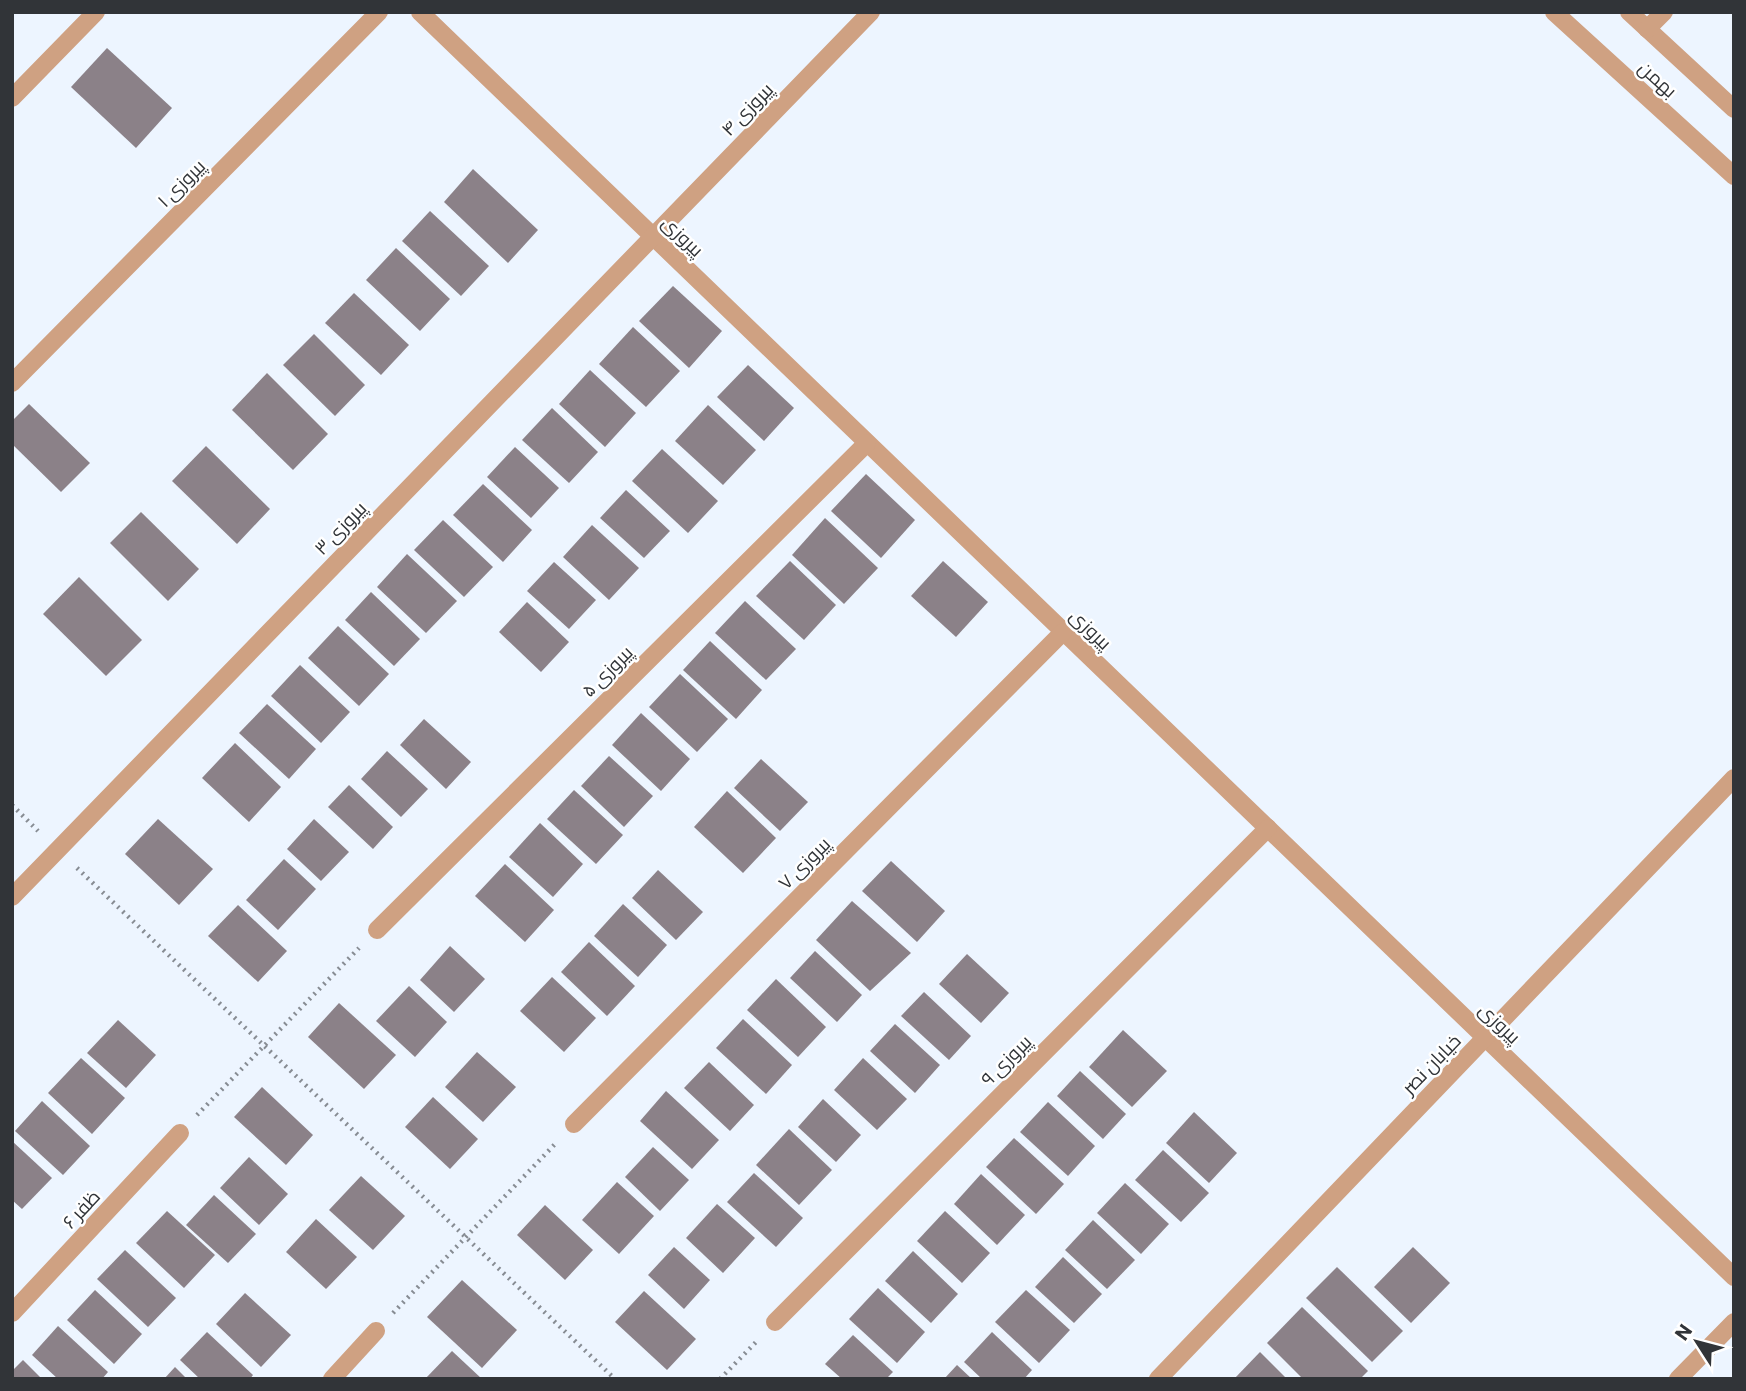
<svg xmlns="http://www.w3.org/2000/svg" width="1746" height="1391" font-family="Commissioner,Cairo,sans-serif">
  <rect width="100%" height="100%" fill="#edf5ff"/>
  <!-- building -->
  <g fill="#8b8188">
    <path d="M107,48L172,108L136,148L71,87Z"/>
    <path d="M473,169L538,230L508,263L444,202Z"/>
    <path d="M430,211L489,266L461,296L402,241Z"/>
    <path d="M396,248L450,299L420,331L366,280Z"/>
    <path d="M673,286L722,331L689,368L639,321Z"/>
    <path d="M354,293L409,345L381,375L325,323Z"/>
    <path d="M633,327L680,371L646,407L599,364Z"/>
    <path d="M314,334L365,385L335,416L283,365Z"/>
    <path d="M748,365L794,408L764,441L717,397Z"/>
    <path d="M590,370L636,413L605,447L559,404Z"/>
    <path d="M267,373L328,434L293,470L232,410Z"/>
    <path d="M29,404L90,463L61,492L12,444V421Z"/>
    <path d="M708,405L756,450L723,485L675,441Z"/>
    <path d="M552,408L598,452L569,483L522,440Z"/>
    <path d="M206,446L270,509L237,544L172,481Z"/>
    <path d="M515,447L559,488L531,518L487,477Z"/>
    <path d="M662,449L718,501L688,533L632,481Z"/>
    <path d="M866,474L915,520L881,558L831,511Z"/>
    <path d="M483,484L532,530L503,562L453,515Z"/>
    <path d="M626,490L670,531L644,558L600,518Z"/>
    <path d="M141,512L199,569L168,601L110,543Z"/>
    <path d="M825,518L878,568L844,604L792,555Z"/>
    <path d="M443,520L493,567L464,597L414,550Z"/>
    <path d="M592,525L639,568L609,600L563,557Z"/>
    <path d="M407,554L457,601L426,633L377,587Z"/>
    <path d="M790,561L836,605L804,640L756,596Z"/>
    <path d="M943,561L988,602L956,637L911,596Z"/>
    <path d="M554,562L596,600L569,629L527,591Z"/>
    <path d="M79,577L142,640L106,676L43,614Z"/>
    <path d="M371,592L420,639L394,666L345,620Z"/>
    <path d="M745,601L796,649L766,680L715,633Z"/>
    <path d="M527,602L569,642L541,672L499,632Z"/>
    <path d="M338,626L389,674L359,706L308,658Z"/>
    <path d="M710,641L762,690L736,719L683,670Z"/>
    <path d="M300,665L350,712L321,743L271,696Z"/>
    <path d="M680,674L728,719L697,752L649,707Z"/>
    <path d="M267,704L316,749L289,779L239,733Z"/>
    <path d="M641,713L690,759L661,791L612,745Z"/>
    <path d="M424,719L471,762L446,789L400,745Z"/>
    <path d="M235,743L281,787L249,822L202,778Z"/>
    <path d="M387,751L428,789L401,817L361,779Z"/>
    <path d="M609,756L653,796L624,827L581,786Z"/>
    <path d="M761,759L808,802L780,831L734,788Z"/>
    <path d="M349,785L393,827L373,849L328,807Z"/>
    <path d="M574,790L623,835L596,864L547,819Z"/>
    <path d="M727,791L776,838L743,873L694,827Z"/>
    <path d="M158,819L213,869L179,905L125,854Z"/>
    <path d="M314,819L349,852L321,881L287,849Z"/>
    <path d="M540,823L583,864L553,897L509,857Z"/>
    <path d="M284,859L316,889L278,930L246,900Z"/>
    <path d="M891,861L945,911L917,942L862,891Z"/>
    <path d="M505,864L554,910L525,942L475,896Z"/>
    <path d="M658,870L703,912L676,940L632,898Z"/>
    <path d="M852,901L911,953L870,991L816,940Z"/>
    <path d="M623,904L667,945L638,977L594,936Z"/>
    <path d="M238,905L287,951L258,982L208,936Z"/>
    <path d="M589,942L635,986L607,1016L561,972Z"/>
    <path d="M450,946L485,979L454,1012L420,980Z"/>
    <path d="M815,951L862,995L837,1022L790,978Z"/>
    <path d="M967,954L1009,993L981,1023L939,984Z"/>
    <path d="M552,977L596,1018L564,1052L520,1011Z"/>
    <path d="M776,979L826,1027L798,1057L747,1010Z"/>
    <path d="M409,986L447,1022L415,1057L376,1021Z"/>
    <path d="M924,992L971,1036L949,1060L901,1016Z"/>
    <path d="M339,1003L396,1055L364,1089L308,1037Z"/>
    <path d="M743,1019L792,1065L766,1094L716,1048Z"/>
    <path d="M118,1020L156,1055L126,1088L87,1053Z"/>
    <path d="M895,1024L940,1065L915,1093L870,1051Z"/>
    <path d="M1123,1030L1167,1071L1132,1107L1089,1067Z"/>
    <path d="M477,1052L516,1087L483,1122L445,1087Z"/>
    <path d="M81,1058L125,1098L92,1134L48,1093Z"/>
    <path d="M863,1058L907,1099L877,1130L834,1090Z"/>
    <path d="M709,1062L754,1105L730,1131L684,1088Z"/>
    <path d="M1080,1071L1126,1114L1103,1139L1057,1096Z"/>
    <path d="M262,1087L313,1135L286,1165L234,1117Z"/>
    <path d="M666,1091L719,1140L692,1169L640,1121Z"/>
    <path d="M433,1097L478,1139L450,1169L405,1127Z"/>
    <path d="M823,1099L861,1135L836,1162L798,1127Z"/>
    <path d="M42,1101L90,1146L63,1175L15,1131Z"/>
    <path d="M1048,1102L1095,1146L1068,1176L1020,1132Z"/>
    <path d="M1194,1112L1237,1153L1209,1183L1166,1143Z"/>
    <path d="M789,1129L832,1170L799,1205L756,1165Z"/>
    <path d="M1014,1138L1064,1184L1036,1214L986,1167Z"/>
    <path d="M12,1141L52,1178L22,1209L12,1200Z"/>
    <path d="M653,1147L689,1180L660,1211L625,1177Z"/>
    <path d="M1163,1150L1209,1193L1181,1222L1135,1180Z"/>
    <path d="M249,1157L288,1194L259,1225L220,1188Z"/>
    <path d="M754,1173L803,1218L776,1247L727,1202Z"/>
    <path d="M981,1174L1025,1215L997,1245L954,1204Z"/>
    <path d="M361,1176L405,1216L373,1250L329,1210Z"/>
    <path d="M617,1182L654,1216L619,1254L582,1220Z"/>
    <path d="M1125,1183L1169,1224L1141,1254L1097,1213Z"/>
    <path d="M214,1195L256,1234L228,1263L186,1225Z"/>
    <path d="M717,1204L755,1238L723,1273L686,1238Z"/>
    <path d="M545,1205L593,1250L565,1280L517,1235Z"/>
    <path d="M167,1211L215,1255L184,1288L136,1243Z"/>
    <path d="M945,1211L990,1253L962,1283L917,1241Z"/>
    <path d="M316,1219L357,1257L326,1289L286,1252Z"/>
    <path d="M1093,1220L1135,1260L1107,1289L1065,1250Z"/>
    <path d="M674,1247L710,1280L684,1309L648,1275Z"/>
    <path d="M1413,1247L1450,1283L1411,1323L1374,1287Z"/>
    <path d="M125,1250L176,1298L148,1327L97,1279Z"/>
    <path d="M913,1251L958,1294L931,1323L885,1281Z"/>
    <path d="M1063,1257L1102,1294L1074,1323L1035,1287Z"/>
    <path d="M1337,1267L1403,1331L1372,1362L1306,1298Z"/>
    <path d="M462,1280L517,1330L482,1368L427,1317Z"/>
    <path d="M878,1288L925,1332L897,1363L849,1319Z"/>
    <path d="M95,1290L142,1334L114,1364L67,1320Z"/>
    <path d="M1026,1290L1070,1330L1039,1363L995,1322Z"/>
    <path d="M644,1291L696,1339L667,1370L615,1322Z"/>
    <path d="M245,1293L291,1335L261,1367L216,1324Z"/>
    <path d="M1302,1307L1368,1371L1360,1379H1303L1267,1343Z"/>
    <path d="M58,1326L108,1372L102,1379H58L32,1355Z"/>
    <path d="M207,1332L253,1375L250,1379H200L180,1360Z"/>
    <path d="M992,1332L1032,1370L1024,1379H982L964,1362Z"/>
    <path d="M853,1335L893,1372L886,1379H842L825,1364Z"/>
    <path d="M452,1351L482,1379H425Z"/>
    <path d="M1260,1352L1287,1379H1234Z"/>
    <path d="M23,1360L42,1379H12V1371Z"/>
    <path d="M957,1365L972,1379H944Z"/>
    <path d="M175,1367L187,1379H164Z"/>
  </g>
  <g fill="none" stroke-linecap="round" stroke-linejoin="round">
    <!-- path -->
    <g stroke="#878c93" stroke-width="4.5" stroke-dasharray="2 5" stroke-linecap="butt">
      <path d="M12,805L38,831"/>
      <path d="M77,868L615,1379"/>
      <path d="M197,1115L359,948"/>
      <path d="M393,1313L557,1142"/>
      <path d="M720,1379L757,1341"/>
    </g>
    <!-- minor -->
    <g stroke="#cfa182" stroke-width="18">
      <path d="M420,12L1734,1277"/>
      <path d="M1554,12L1734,176"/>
      <path d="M1629,12L1734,109"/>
      <path d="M1647,29L1664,12"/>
      <path d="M12,98L96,12"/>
      <path d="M12,383L379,12"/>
      <path d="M12,897L871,12"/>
      <path d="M377,930L867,443"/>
      <path d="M574,1124L1063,632"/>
      <path d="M12,1313L180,1133"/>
      <path d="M775,1322L1268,828"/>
      <path d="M332,1379L376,1331"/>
      <path d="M1158,1379L1734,778"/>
      <path d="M1678,1379L1734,1322"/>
    </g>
  </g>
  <g text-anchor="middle" stroke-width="5" stroke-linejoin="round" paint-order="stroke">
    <!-- street labels -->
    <g font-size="19" fill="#313438" stroke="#fff">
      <text transform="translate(1658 79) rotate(42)" y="7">بهمن</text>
      <text transform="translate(747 109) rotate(-46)" y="7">پیروزی ۴</text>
      <text transform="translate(181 183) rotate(-45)" y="7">پیروزی ۱</text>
      <text transform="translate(683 236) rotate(44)" y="7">پیروزی</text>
      <text transform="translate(340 528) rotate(-46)" y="7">پیروزی ۳</text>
      <text transform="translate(1091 629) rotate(44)" y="7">پیروزی</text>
      <text transform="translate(607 671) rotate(-45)" y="7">پیروزی ۵</text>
      <text transform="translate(804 863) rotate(-45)" y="7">پیروزی ۷</text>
      <text transform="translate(1500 1023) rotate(44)" y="7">پیروزی</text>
      <text transform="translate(1006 1060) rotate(-45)" y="7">پیروزی ۹</text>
      <text transform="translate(1431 1064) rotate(-46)" y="7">خیابان نصر</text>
      <text transform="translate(81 1209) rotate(-47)" y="7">ظفر ۶</text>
    </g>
  </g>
  <!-- border -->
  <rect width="1746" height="1391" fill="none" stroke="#313438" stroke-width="28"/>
  <!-- north arrow -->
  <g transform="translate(1697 1342) rotate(306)" stroke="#ffffff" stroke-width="5" paint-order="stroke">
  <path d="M0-5L12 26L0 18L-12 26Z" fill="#313438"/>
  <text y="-10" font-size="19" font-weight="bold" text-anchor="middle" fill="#313438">N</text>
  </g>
</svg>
